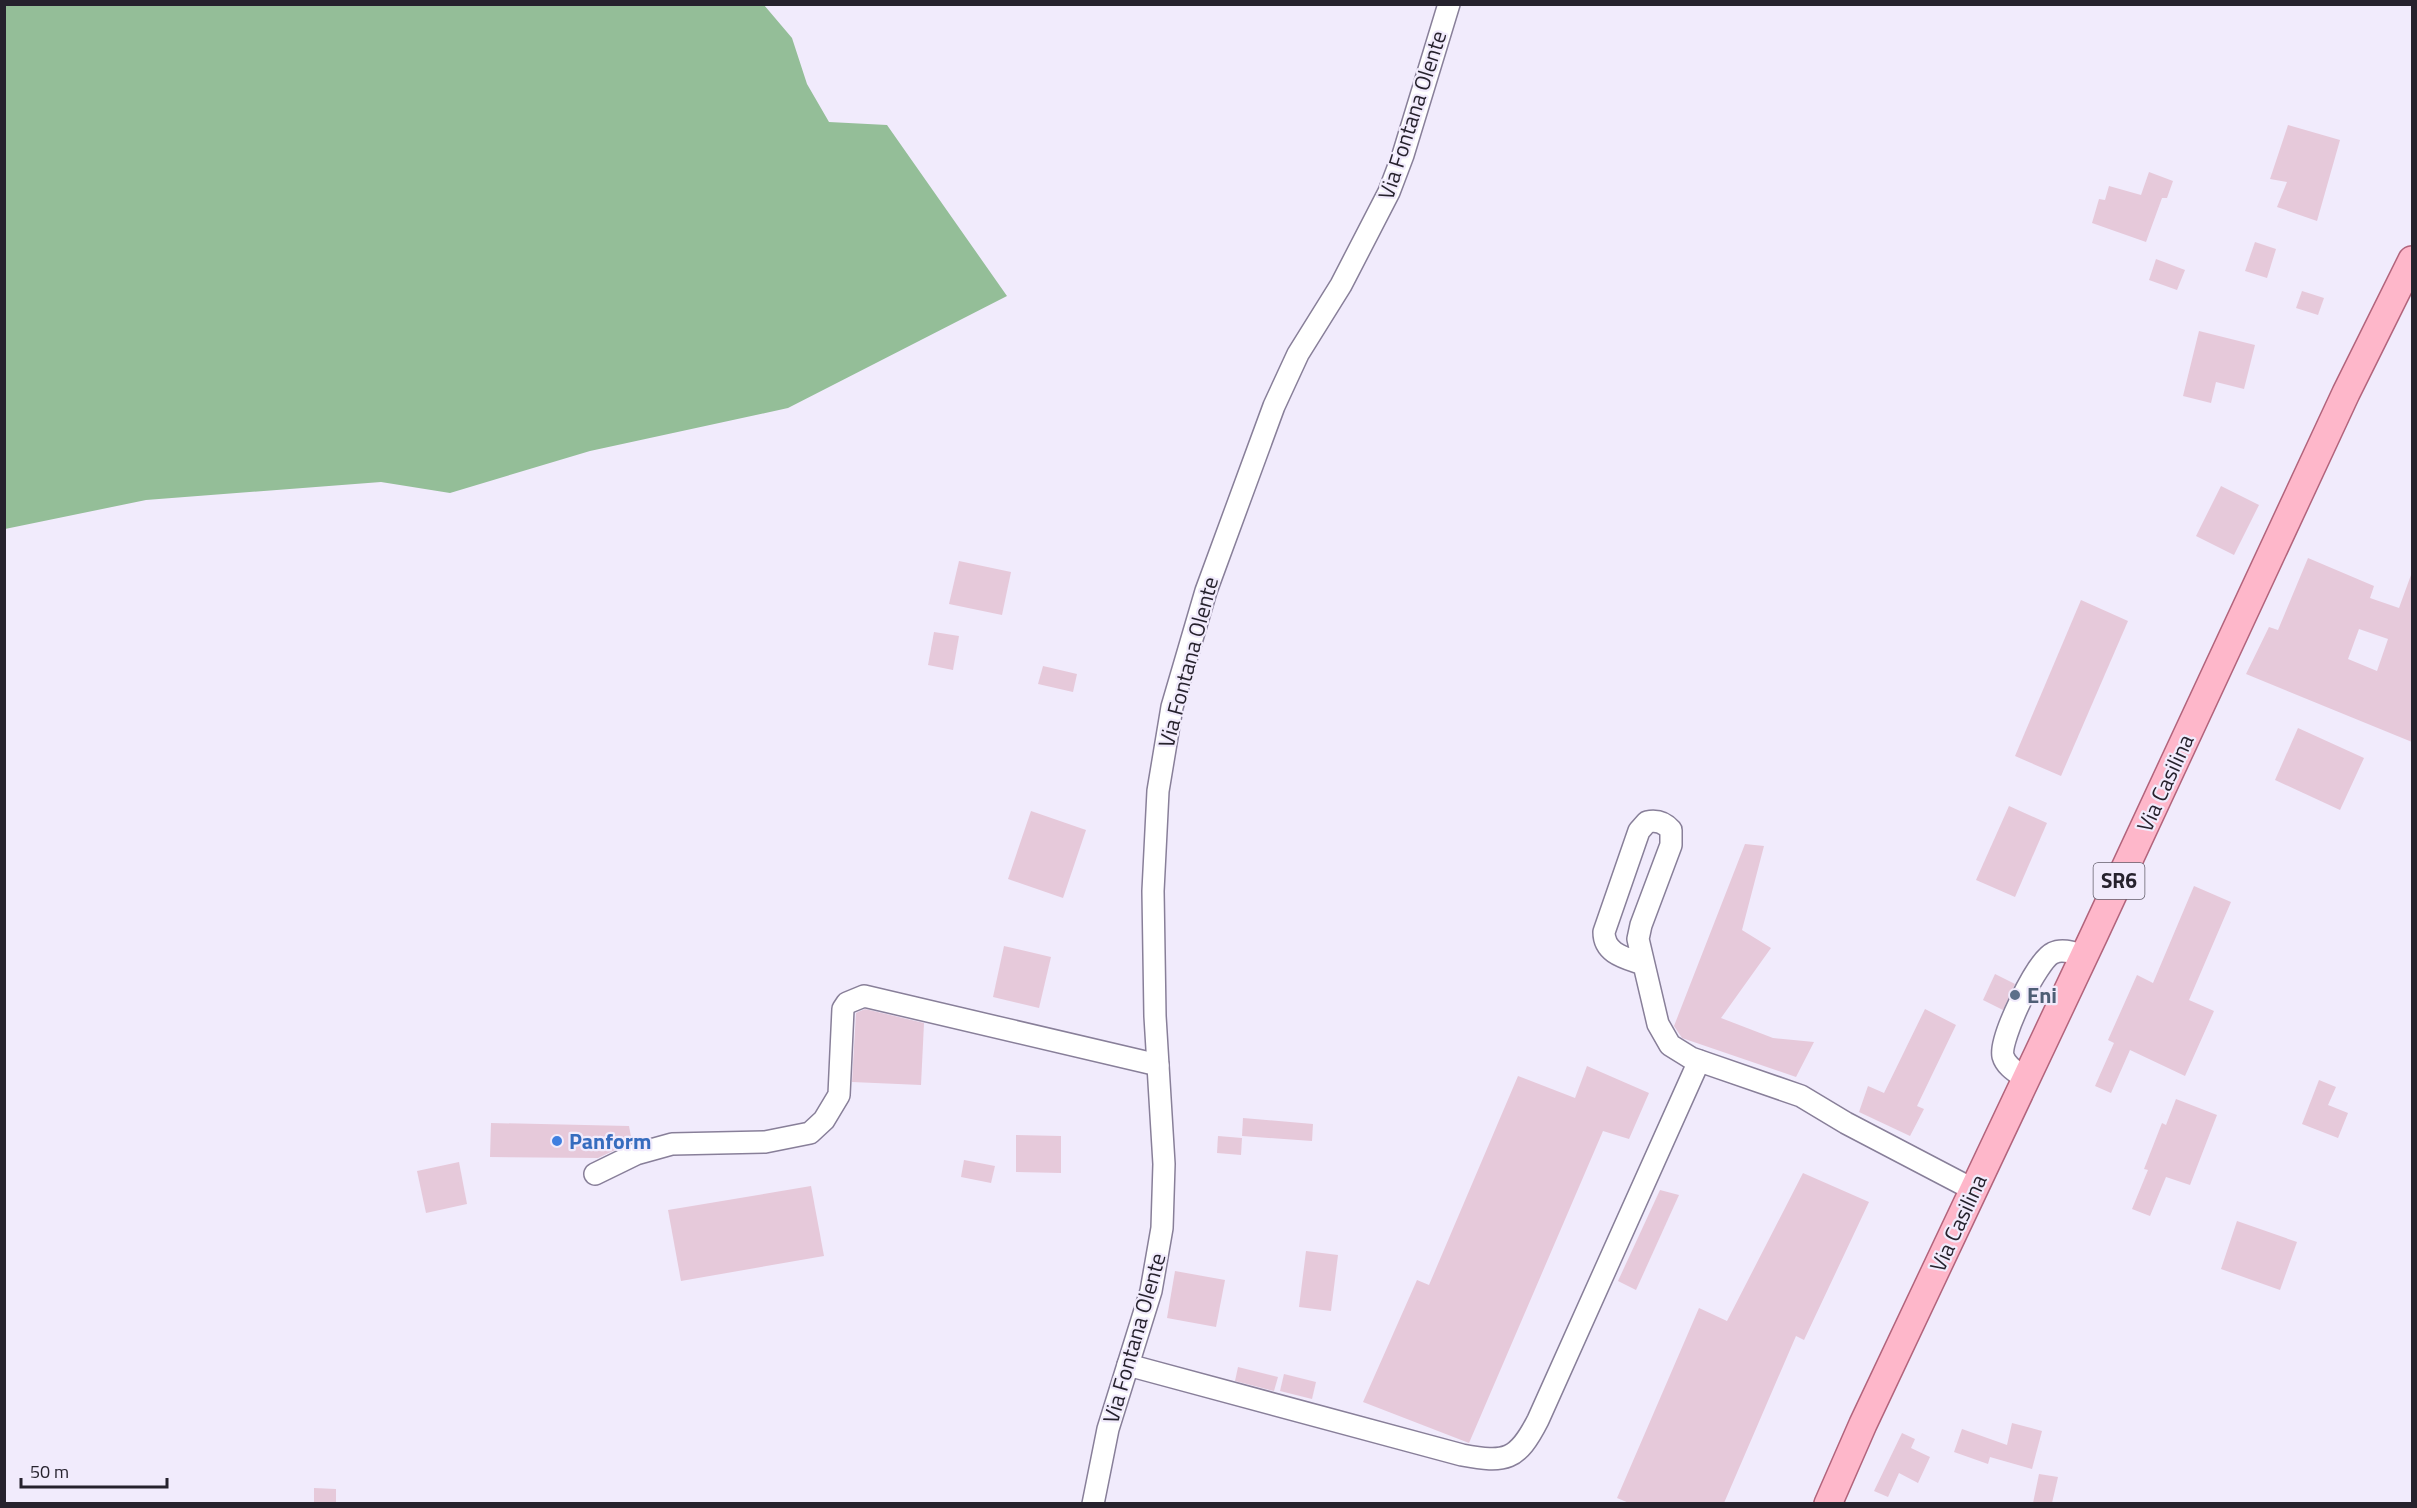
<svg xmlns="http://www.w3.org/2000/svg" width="2417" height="1508" font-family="'Titillium Web',sans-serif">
  <rect width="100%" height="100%" fill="#f1ebfc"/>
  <!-- forest -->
  <path fill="#94be98" d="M5,4L764,5L792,38L807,84L829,122L887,125L1007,296L788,408L590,451L450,493L381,482L146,500L5,529Z"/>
  <!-- building -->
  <g fill="#e6c9da" fill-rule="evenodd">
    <path d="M2288,125L2340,140L2317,221L2277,207L2287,182L2270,179Z"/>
    <path d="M2149,172L2173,181L2167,198H2162L2146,242L2092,223L2099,199L2105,200L2109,186L2141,195Z"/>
    <path d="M2255,242L2276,249L2267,278L2245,271Z"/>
    <path d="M2156,259L2185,270L2177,290L2149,280Z"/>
    <path d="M2302,291L2324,298L2318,315L2296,308Z"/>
    <path d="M2199,331L2255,345L2244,389L2216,382L2211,403L2183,396Z"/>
    <path d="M2221,486L2259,505L2234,555L2196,536Z"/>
    <path d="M2308,558L2374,586L2370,598L2399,608L2411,575L2412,576V742L2246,674L2269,627L2278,630ZM2359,629L2388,639L2377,671L2348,659Z"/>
    <path d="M959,561L1011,572L1002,615L949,604Z"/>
    <path d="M2081,600L2128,621L2061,776L2015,756Z"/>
    <path d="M934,632L959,636L953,670L928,665Z"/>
    <path d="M1043,666L1077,674L1073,692L1038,684Z"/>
    <path d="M2298,728L2364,758L2340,810L2275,780Z"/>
    <path d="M2009,806L2047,823L2015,897L1976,880Z"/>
    <path d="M1031,811L1086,830L1063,898L1008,879Z"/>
    <path d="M1745,844L1764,846L1742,930L1771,948L1721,1018L1773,1038L1814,1042L1796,1077L1682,1038L1674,1026Z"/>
    <path d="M2194,886L2231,902L2189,1000L2214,1011L2185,1076L2130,1050L2111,1093L2095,1086L2114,1043L2108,1040L2137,975L2153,983Z"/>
    <path d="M1004,946L1051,957L1039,1008L993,997Z"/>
    <path d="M1995,974L2015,984L2003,1010L1983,1000Z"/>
    <path d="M865,1009L924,1023L921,1085L852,1082L856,1013Z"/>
    <path d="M1925,1009L1956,1025L1917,1106L1924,1109L1910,1136L1859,1112L1868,1086L1884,1093Z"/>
    <path d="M1587,1066L1649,1093L1629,1139L1603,1131L1469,1443L1363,1402L1417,1280L1429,1285L1518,1076L1575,1098Z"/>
    <path d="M2319,1080L2336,1087L2328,1105L2348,1113L2338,1138L2302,1124Z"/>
    <path d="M2176,1099L2217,1115L2190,1185L2166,1177L2150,1216L2132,1209L2148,1170L2144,1169L2162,1123L2166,1125Z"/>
    <path d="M1243,1118L1313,1124L1312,1141L1242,1136Z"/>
    <path d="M491,1123L629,1126L632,1142L598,1158L490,1157Z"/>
    <path d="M1016,1135L1061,1136V1173L1016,1172Z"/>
    <path d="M1218,1136L1242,1138L1241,1155L1217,1153Z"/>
    <path d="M964,1160L995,1166L991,1183L961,1177Z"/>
    <path d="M459,1162L467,1204L426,1213L417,1171Z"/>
    <path d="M1803,1173L1869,1202L1804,1340L1796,1336L1724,1503H1629L1617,1498L1699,1308L1727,1321Z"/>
    <path d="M811,1186L824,1256L681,1281L668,1210Z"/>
    <path d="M1660,1190L1679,1195L1636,1290L1618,1281Z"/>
    <path d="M2237,1221L2297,1242L2280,1290L2221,1269Z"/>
    <path d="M1306,1251L1338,1255L1331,1311L1299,1307Z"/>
    <path d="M1175,1271L1225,1280L1216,1327L1167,1318Z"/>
    <path d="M1238,1367L1278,1377L1274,1391L1235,1381Z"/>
    <path d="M1284,1374L1316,1382L1312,1399L1280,1391Z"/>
    <path d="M2012,1423L2042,1431L2032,1469L1990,1457L1988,1464L1954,1452L1962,1429L2007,1445Z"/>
    <path d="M1902,1433L1915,1439L1911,1448L1930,1457L1918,1483L1899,1473L1888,1497L1874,1491Z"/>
    <path d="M2039,1474L2058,1477L2052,1503H2033Z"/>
    <path d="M314,1488L336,1489V1503H314Z"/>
  </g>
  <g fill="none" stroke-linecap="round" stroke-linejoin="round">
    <defs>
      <g id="minor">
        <path d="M1643,964C1626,958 1604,954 1604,932L1639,831L1647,822C1657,820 1664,822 1671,830V845L1641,925L1638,939L1658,1024L1670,1045L1691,1058L1801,1096L1846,1123L1974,1190"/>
        <path d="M2026,1079C2018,1073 2006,1067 2003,1056C1999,1039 2037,960 2053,953C2063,948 2074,953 2084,956"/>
        <path d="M595,1174L636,1154L672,1144L765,1142L810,1133L824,1120L839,1095L843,1009L847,1003L864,996L1158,1065"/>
        <path d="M1128,1365L1462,1455C1506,1463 1517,1461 1538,1420L1699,1061"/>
        <path d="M1093,1504L1108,1429L1151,1291L1162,1228L1164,1164L1155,1016L1153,891L1158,791L1172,707L1206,591L1274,406L1298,354L1341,285L1389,192L1403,155L1449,4"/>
      </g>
      <path id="major" d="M1828,1504L1863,1424L2094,935L2346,393L2412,260"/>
    </defs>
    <!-- minor casing -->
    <use href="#minor" stroke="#887f99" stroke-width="24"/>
    <!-- major casing -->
    <use href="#major" stroke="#b2647c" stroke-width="30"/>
    <!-- minor -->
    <use href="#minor" stroke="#fff" stroke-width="21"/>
    <!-- major -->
    <use href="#major" stroke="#feb7ca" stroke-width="27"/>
  </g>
  <!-- markers -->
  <circle fill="#5c6f8a" stroke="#f1ebfc" stroke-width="2" cx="2015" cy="995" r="6"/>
  <circle fill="#3f7fe0" stroke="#f1ebfc" stroke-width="2" cx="557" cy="1141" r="6"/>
  <g text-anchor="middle" stroke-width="4.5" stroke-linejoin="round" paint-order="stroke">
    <!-- shield labels -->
    <rect fill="#f1ebfc" stroke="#635e6b" stroke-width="1.5" x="2093.5" y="863" width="51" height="36" rx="4.5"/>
    <g font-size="21" font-weight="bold" fill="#26222d">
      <text x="2119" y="888">SR6</text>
    </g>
    <!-- street labels -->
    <g font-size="22" fill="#26222d" stroke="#f1ebfc">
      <text transform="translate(1412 115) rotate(-72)" y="8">Via Fontana Olente</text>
      <text transform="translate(1188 662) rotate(-75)" y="8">Via Fontana Olente</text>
      <text transform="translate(2165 783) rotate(-65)" y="8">Via Casilina</text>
      <text transform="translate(1958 1223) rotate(-65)" y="8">Via Casilina</text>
      <text transform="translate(1134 1338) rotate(-74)" y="8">Via Fontana Olente</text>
    </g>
    <!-- service labels -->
    <g font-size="22" font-weight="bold" fill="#4e5e75" stroke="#f1ebfc" text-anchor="start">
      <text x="2027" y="1003">Eni</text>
    </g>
    <!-- shop labels -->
    <g font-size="22" font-weight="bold" fill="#366cbe" stroke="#f1ebfc" text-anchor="start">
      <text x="569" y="1149">Panform</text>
    </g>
  </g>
  <!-- border -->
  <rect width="2417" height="1508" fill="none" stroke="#26222d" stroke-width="12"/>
  <!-- scale -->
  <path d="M21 1478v9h146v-9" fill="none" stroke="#26222d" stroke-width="3"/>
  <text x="30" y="1478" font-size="18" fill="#26222d" stroke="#f1ebfc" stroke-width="4.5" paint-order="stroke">50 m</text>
</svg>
